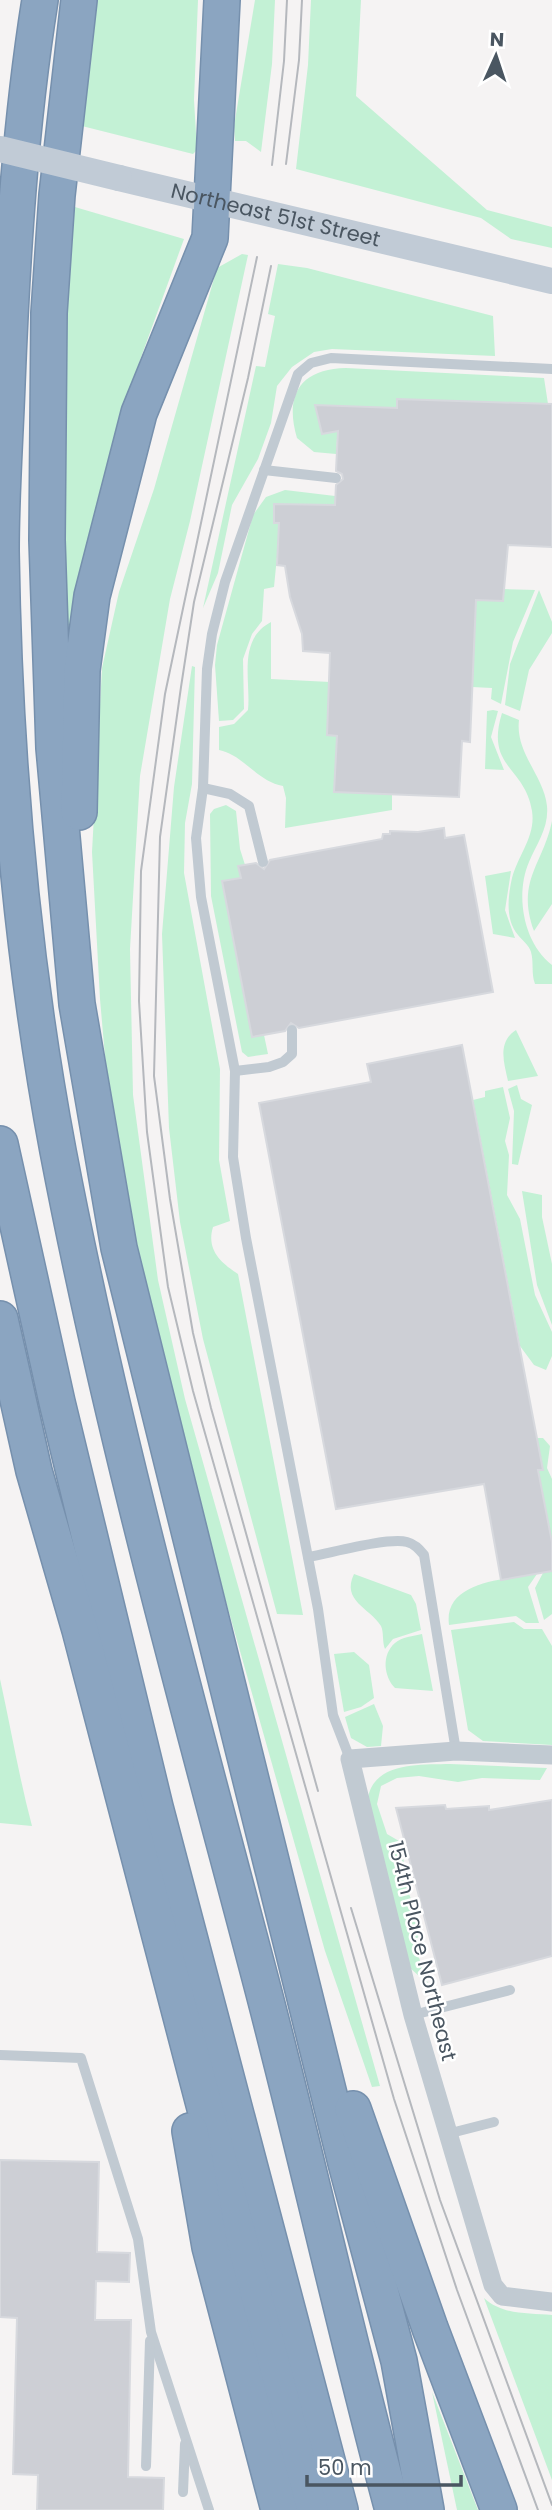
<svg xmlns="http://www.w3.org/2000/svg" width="552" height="2510" font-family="Poppins,sans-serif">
  <rect width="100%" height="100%" fill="#f5f3f3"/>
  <!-- green -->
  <g fill="#c3f1d5">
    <path d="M95,0H198L194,100L197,150L193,154L74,124Z"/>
    <path d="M255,0H275L272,64L261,152L246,141H235L234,126Z"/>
    <path d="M311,0H361L356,96L487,210L552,227V248L511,239L481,218L296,169L308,65Z"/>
    <path d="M68,205L184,239L140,360L122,421L73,644L65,645L61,369Z"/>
    <path d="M242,254L248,255L190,521L170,599L140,776L130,949L133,1095L158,1280L185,1399L380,2086L372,2087L325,1951L174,1418L135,1257L109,1102L100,999L92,852L102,668L119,592L154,489L217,268Z"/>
    <path d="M278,264L307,268L493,316L495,356L332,349L314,352L292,367L277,386L271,423L258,459L232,505L218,573L203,608L256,366L265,367L275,316L268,314Z"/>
    <path d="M346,368L544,378L548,404L397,399V408L339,407L336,454L314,452L297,438C284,394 301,369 346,368Z"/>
    <path d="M285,490L335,496L334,530L279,536L274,587L264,589L262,621L252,634L243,659L244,709L233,720L219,721L215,665L217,645L253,515L266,497Z"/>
    <path d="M503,589L535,590L513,642L501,704L491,699L492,688L472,687L476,600Z"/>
    <path d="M539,590L552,622V633L529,670L520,711L505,705L510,664Z"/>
    <path d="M271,622V679L330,682L327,734L337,736L334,791L392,794V810L285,828L286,798L283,786C256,781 244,755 219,750V727L234,724L248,710C251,680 237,640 271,622Z"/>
    <path d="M192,666L195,667L192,784L185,823L184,873L220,1069L219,1160L230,1221L213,1227C206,1250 221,1263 238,1274L303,1615L277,1614L203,1339L180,1222L169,1128L162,934L174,787Z"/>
    <path d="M493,710L498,711L491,737L504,770L485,769L487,711Z"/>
    <path d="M502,713L519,720C515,753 544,776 547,806C549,828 537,843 529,862C515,894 523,943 552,965V984H535C531,973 534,963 531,952C529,945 523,941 518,935C505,920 508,896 512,878C518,855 536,836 532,811C525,766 485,768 502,713Z"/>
    <path d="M226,805L236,811L240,849L245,865L238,867L241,878L222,881L252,1037L264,1035L268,1054L248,1057L242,1052L211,896L210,814L214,809Z"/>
    <path d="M552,821V904L534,931C516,880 543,865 552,821Z"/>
    <path d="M511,871L505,910L515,938L493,934L485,876Z"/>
    <path d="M516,1030L538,1076L508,1081C504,1063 497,1042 516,1030Z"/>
    <path d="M517,1085L521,1099L532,1105L518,1165L512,1164L514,1111L508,1089Z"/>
    <path d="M503,1087L510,1118L505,1141L509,1155L507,1195L520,1219L535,1295L552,1332V1356L546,1370L534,1365L520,1346L473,1100L485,1097V1091Z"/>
    <path d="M522,1191L542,1195V1217L552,1264V1325L537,1285Z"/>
    <path d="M537,1438H543L550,1446L547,1468L552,1479V1542L538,1470H542Z"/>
    <path d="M552,1571V1614L544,1620L535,1588L543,1573Z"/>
    <path d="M354,1574L411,1595L416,1604L421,1630L393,1639L385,1649C382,1642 384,1632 381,1626C370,1608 341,1601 354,1574Z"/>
    <path d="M537,1574L528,1587L539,1623H526L516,1616L449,1625C443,1581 506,1579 537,1574Z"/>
    <path d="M514,1622L524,1629H542L552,1646V1745L483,1741L468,1730L451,1630Z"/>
    <path d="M422,1634L433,1691L395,1688C384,1677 381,1655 395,1643C402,1637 413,1636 422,1634Z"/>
    <path d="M354,1652L369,1665L374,1698L361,1707L344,1712L334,1654Z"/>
    <path d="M0,1679C11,1729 19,1777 32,1826L0,1823Z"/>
    <path d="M374,1704L383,1726L381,1746L367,1747L351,1738L345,1717Z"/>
    <path d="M450,1764L547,1768L540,1780L482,1778L458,1782L419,1776L397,1778L381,1786L377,1804L387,1834L399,1841L404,1862L402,1875L421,1926L415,1946L428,1984L410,1968L368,1797C376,1761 421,1765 450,1764Z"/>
    <path d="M484,2298C502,2315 528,2313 552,2315V2480Z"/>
    <path d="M432,2392L478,2510H457Z"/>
  </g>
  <!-- building -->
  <g fill="#cdcfd5" stroke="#d7d9de" stroke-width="2">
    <path d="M397,399L552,404V547L508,545L503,601L476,600L470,742L462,741L459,797L334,792L337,736L327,735L330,653L303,651L302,634L290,597L285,566L277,565L279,523H274V504L335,505L336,485L343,479L342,474L336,471L338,431L322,434L315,405L397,408Z"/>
    <path d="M444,828L445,838L464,835L493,992L299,1028L291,1023L285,1031L252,1037L222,881L241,878L238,866L256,863L264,869L270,860L382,839L383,834H390V831L418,832Z"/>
    <path d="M462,1045L543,1470H538L552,1542V1571L501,1580L484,1484L336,1509L259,1103L371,1082L367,1064Z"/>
    <path d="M552,1800V1956L442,1985L396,1808L445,1805L446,1809L489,1806V1810Z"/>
    <path d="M0,2160L99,2162L97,2252L130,2253L129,2282L96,2281L95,2320H131L128,2477L164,2478L163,2510H37L38,2475L13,2474L17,2318L0,2317Z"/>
  </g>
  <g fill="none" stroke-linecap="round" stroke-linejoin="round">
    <defs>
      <g id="highway">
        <path d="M40,0C20,126 12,256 7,384C5,439 1,495 1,551C4,751 21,954 58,1151C111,1429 187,1701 259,1974C306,2152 345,2332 393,2510"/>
        <path d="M79,0L57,195L49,313L47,540L54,748L77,1004L119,1248L346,2163L399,2361L426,2510"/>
        <path d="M79,812L82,670L92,596L139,413L210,238L222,0"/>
        <path d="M0,1144L57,1402L155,1807L340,2510"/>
        <path d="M0,1319L34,1471L80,1630L310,2510"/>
        <path d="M353,2109L430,2328L499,2510"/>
        <path d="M190,2131L210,2247L279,2510"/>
      </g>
    </defs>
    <!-- highway casing -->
    <use href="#highway" stroke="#7690ad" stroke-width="38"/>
    <!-- lane -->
    <g stroke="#c1cad2" stroke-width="10">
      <path d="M264,470L336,478"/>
      <path d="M203,788L230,794L249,806L263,862"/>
      <path d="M235,1071L269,1067L283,1062L292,1054V1030"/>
      <path d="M308,1557C331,1553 388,1537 407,1542C415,1544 419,1549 424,1555L456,1751"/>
      <path d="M350,1759L333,1715L318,1609L246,1238L233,1157L235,1071L201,897L196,838L203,788L207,669L212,634L225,582L298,374L311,363L331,358L552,369"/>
      <path d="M413,2015L510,1990"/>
      <path d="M0,2055L81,2058L138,2239L151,2332L209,2510"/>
      <path d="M447,2134L494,2122"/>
      <path d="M146,2466L150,2341"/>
      <path d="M183,2492L185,2444"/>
    </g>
    <!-- street -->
    <path stroke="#c1cad2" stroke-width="19" d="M552,1755L456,1751L350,1759L413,2015L493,2285L502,2296L552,2302"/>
    <!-- secondary -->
    <path stroke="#c1cbd6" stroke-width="26" id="s1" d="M119,178L552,281"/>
    <!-- highway -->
    <use href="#highway" stroke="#8ba5c1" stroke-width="35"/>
    <!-- tram -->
    <g stroke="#b5b8bd" stroke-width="2">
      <path d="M286,164L299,60L302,0"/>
      <path d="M272,165L284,61L287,0"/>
      <path d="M257,257L165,694L141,871L139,1001L147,1132L168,1287L193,1391L394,2099L457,2290L538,2510"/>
      <path d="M271,266L248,378L194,602L181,687L160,837L154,1076L170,1199L193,1333L211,1408L318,1791"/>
      <path d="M351,1908L440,2200L552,2505"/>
    </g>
    <!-- secondary-bridge -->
    <path stroke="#c1cbd6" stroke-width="26" d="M0,149L119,178"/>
  </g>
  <g text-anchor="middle" stroke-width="5" stroke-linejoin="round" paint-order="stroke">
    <!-- street labels -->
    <g font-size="21" fill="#4a5661" stroke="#fff">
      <text dy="7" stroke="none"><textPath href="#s1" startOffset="161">Northeast 51st Street</textPath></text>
      <text transform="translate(422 1951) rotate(76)" y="7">154th Place Northeast</text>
    </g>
  </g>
  <!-- north arrow -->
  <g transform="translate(496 56) rotate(3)" stroke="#ffffff" stroke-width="5" paint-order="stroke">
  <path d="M0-5L12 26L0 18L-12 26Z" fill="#4a5661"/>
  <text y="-10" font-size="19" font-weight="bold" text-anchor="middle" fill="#4a5661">N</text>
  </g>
  <!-- scale -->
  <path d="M307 2475v10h154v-10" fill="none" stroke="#4a5661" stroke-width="3.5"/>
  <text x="318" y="2475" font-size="21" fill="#4a5661" stroke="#ffffff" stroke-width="5" paint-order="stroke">50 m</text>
</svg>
